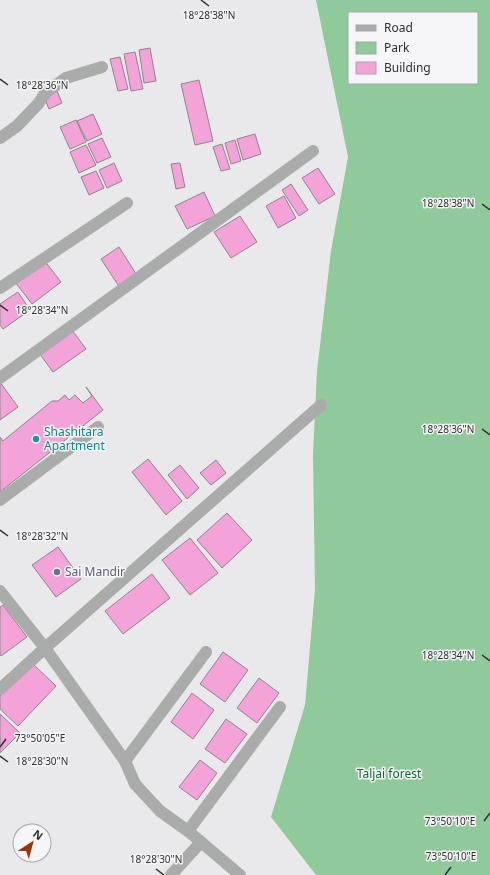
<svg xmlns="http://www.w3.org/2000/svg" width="490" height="875" font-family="'Noto Sans',sans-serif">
  <rect width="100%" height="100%" fill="#e9e9eb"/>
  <!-- green -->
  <path fill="#90c99a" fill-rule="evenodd" d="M316,0H490V875H316L271,817L305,705L315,589L313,455L317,371L331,251L348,157ZM349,13H477V83H349Z"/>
  <!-- building -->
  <g fill="#f3a3d7" stroke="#898788">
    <path d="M150,48L156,81L144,83L139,50Z"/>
    <path d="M135,52L143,89L131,91L124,54Z"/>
    <path d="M120,57L128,89L118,91L110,59Z"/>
    <path d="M199,80L213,141L195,145L181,84Z"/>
    <path d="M57,91L62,103L49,109L44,97Z"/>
    <path d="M93,114L102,134L87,141L77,121Z"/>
    <path d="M76,120L86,142L70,149L60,127Z"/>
    <path d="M255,134L261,154L243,160L237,139Z"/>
    <path d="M102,138L111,157L97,163L88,144Z"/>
    <path d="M235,140L241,161L231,164L225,143Z"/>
    <path d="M222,144L230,169L221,171L213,147Z"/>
    <path d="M86,145L96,165L79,173L70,152Z"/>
    <path d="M114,163L122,181L107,188L99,170Z"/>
    <path d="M180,163L185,187L176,189L171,164Z"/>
    <path d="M318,168L335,194L319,204L302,178Z"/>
    <path d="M96,171L104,188L89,195L81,177Z"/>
    <path d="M291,184L308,210L299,216L282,190Z"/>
    <path d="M204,192L215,216L187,229L175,206Z"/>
    <path d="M284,196L296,218L278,228L266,206Z"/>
    <path d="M240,216L257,242L231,258L214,232Z"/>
    <path d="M119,247L138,277L120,288L101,259Z"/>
    <path d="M44,260L61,282L32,304L15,282Z"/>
    <path d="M18,292L30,310L3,329L0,325V304Z"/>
    <path d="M72,330L86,349L53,372L39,353Z"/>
    <path d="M0,382L18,407L0,420Z"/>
    <path d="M86,387L103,410L0,492V437L3,441L52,401H58L65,395L69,400L75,395L83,403L92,396Z"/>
    <path d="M148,459L182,501L166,515L132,472Z"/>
    <path d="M216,460L226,473L211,485L200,473Z"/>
    <path d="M180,465L199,488L187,499L168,475Z"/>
    <path d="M227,513L252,540L222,568L197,540Z"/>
    <path d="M190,538L218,573L190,595L162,560Z"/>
    <path d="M58,547L81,579L56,597L32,565Z"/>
    <path d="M152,574L170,598L123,634L105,611Z"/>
    <path d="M3,605L27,637L1,656L0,654V607Z"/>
    <path d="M223,652L248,670L225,702L200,684Z"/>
    <path d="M32,663L56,686L18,726L0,709V696Z"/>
    <path d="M259,678L279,693L257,723L237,708Z"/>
    <path d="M192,693L214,710L193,739L171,722Z"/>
    <path d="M0,714L20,733L0,753Z"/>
    <path d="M226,719L247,734L225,763L205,749Z"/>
    <path d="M200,760L217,773L197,800L179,787Z"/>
  </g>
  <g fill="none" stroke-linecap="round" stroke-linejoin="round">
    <!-- minor -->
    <g stroke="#aaabab" stroke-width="12">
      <path d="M0,138L17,126L38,104L46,92L66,78L102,67"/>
      <path d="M0,288L127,203"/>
      <path d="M0,378L313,151"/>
      <path d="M0,500L98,427"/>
      <path d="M0,591L45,648L125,761L135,784L160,811L188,831L240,875"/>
      <path d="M0,689L45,648L321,405"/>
      <path d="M125,761L206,652"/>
      <path d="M188,831L280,707"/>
      <path d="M171,875L201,842"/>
    </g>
  </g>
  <!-- ticks -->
  <path fill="none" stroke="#2e2e2f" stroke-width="1.5" d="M201,0L209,6M0,79L8,85M482,204L490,210M0,305L8,311M482,429L490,435M0,530L8,536M482,655L490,661M0,747L6,739M0,756L8,762M484,821L490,813M156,869L164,875M445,875L451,867"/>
  <!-- markers -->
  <circle fill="#0f9aa8" stroke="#f6f6f8" stroke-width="1.5" cx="36" cy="439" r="4"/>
  <circle fill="#6b7280" stroke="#f6f6f8" stroke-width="1.5" cx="57" cy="572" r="4"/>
  <g text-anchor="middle" stroke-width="3" stroke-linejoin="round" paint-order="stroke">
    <!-- culture labels -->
    <g font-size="12" fill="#0d838f" stroke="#f6f6f8" text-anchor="start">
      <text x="44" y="436">Shashitara<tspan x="44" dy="14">Apartment</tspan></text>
    </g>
    <!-- worship labels -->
    <g font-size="12" fill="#5b616d" stroke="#f6f6f8" text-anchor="start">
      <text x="65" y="576">Sai Mandir</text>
    </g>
    <!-- park labels -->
    <g font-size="12" fill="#11662f" stroke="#f6f6f8">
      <text x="389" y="778">Taljai forest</text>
    </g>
  </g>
  <g font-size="10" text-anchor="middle" fill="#2e2e2f" stroke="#f6f6f8" stroke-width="3" stroke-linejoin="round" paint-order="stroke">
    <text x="209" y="19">18°28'38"N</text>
    <text x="42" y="89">18°28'36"N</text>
    <text x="448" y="207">18°28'38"N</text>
    <text x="42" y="314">18°28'34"N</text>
    <text x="448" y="433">18°28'36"N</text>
    <text x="42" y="540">18°28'32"N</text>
    <text x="448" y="659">18°28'34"N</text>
    <text x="40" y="742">73°50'05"E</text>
    <text x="42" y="765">18°28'30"N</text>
    <text x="450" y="825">73°50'10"E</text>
    <text x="451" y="860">73°50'10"E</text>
    <text x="156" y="863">18°28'30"N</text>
  </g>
  <!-- legend -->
  <rect x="348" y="12" width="130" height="72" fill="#f6f6f8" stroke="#a6a6a8"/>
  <rect x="356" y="25" width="20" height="6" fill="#aaabab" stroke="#a6a6a8"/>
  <text x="384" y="32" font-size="12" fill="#2e2e2f">Road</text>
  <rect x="356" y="42" width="20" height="12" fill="#90c99a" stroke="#a6a6a8"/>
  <text x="384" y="52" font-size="12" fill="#2e2e2f">Park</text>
  <rect x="356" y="62" width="20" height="12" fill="#f3a3d7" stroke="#a6a6a8"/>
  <text x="384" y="72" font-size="12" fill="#2e2e2f">Building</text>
  <!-- north arrow -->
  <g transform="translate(32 843) rotate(36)"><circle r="19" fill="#f6f6f8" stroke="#a6a6a8"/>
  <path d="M0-3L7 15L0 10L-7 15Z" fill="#9b3706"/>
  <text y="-6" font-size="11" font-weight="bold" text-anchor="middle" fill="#2e2e2f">N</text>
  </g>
</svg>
